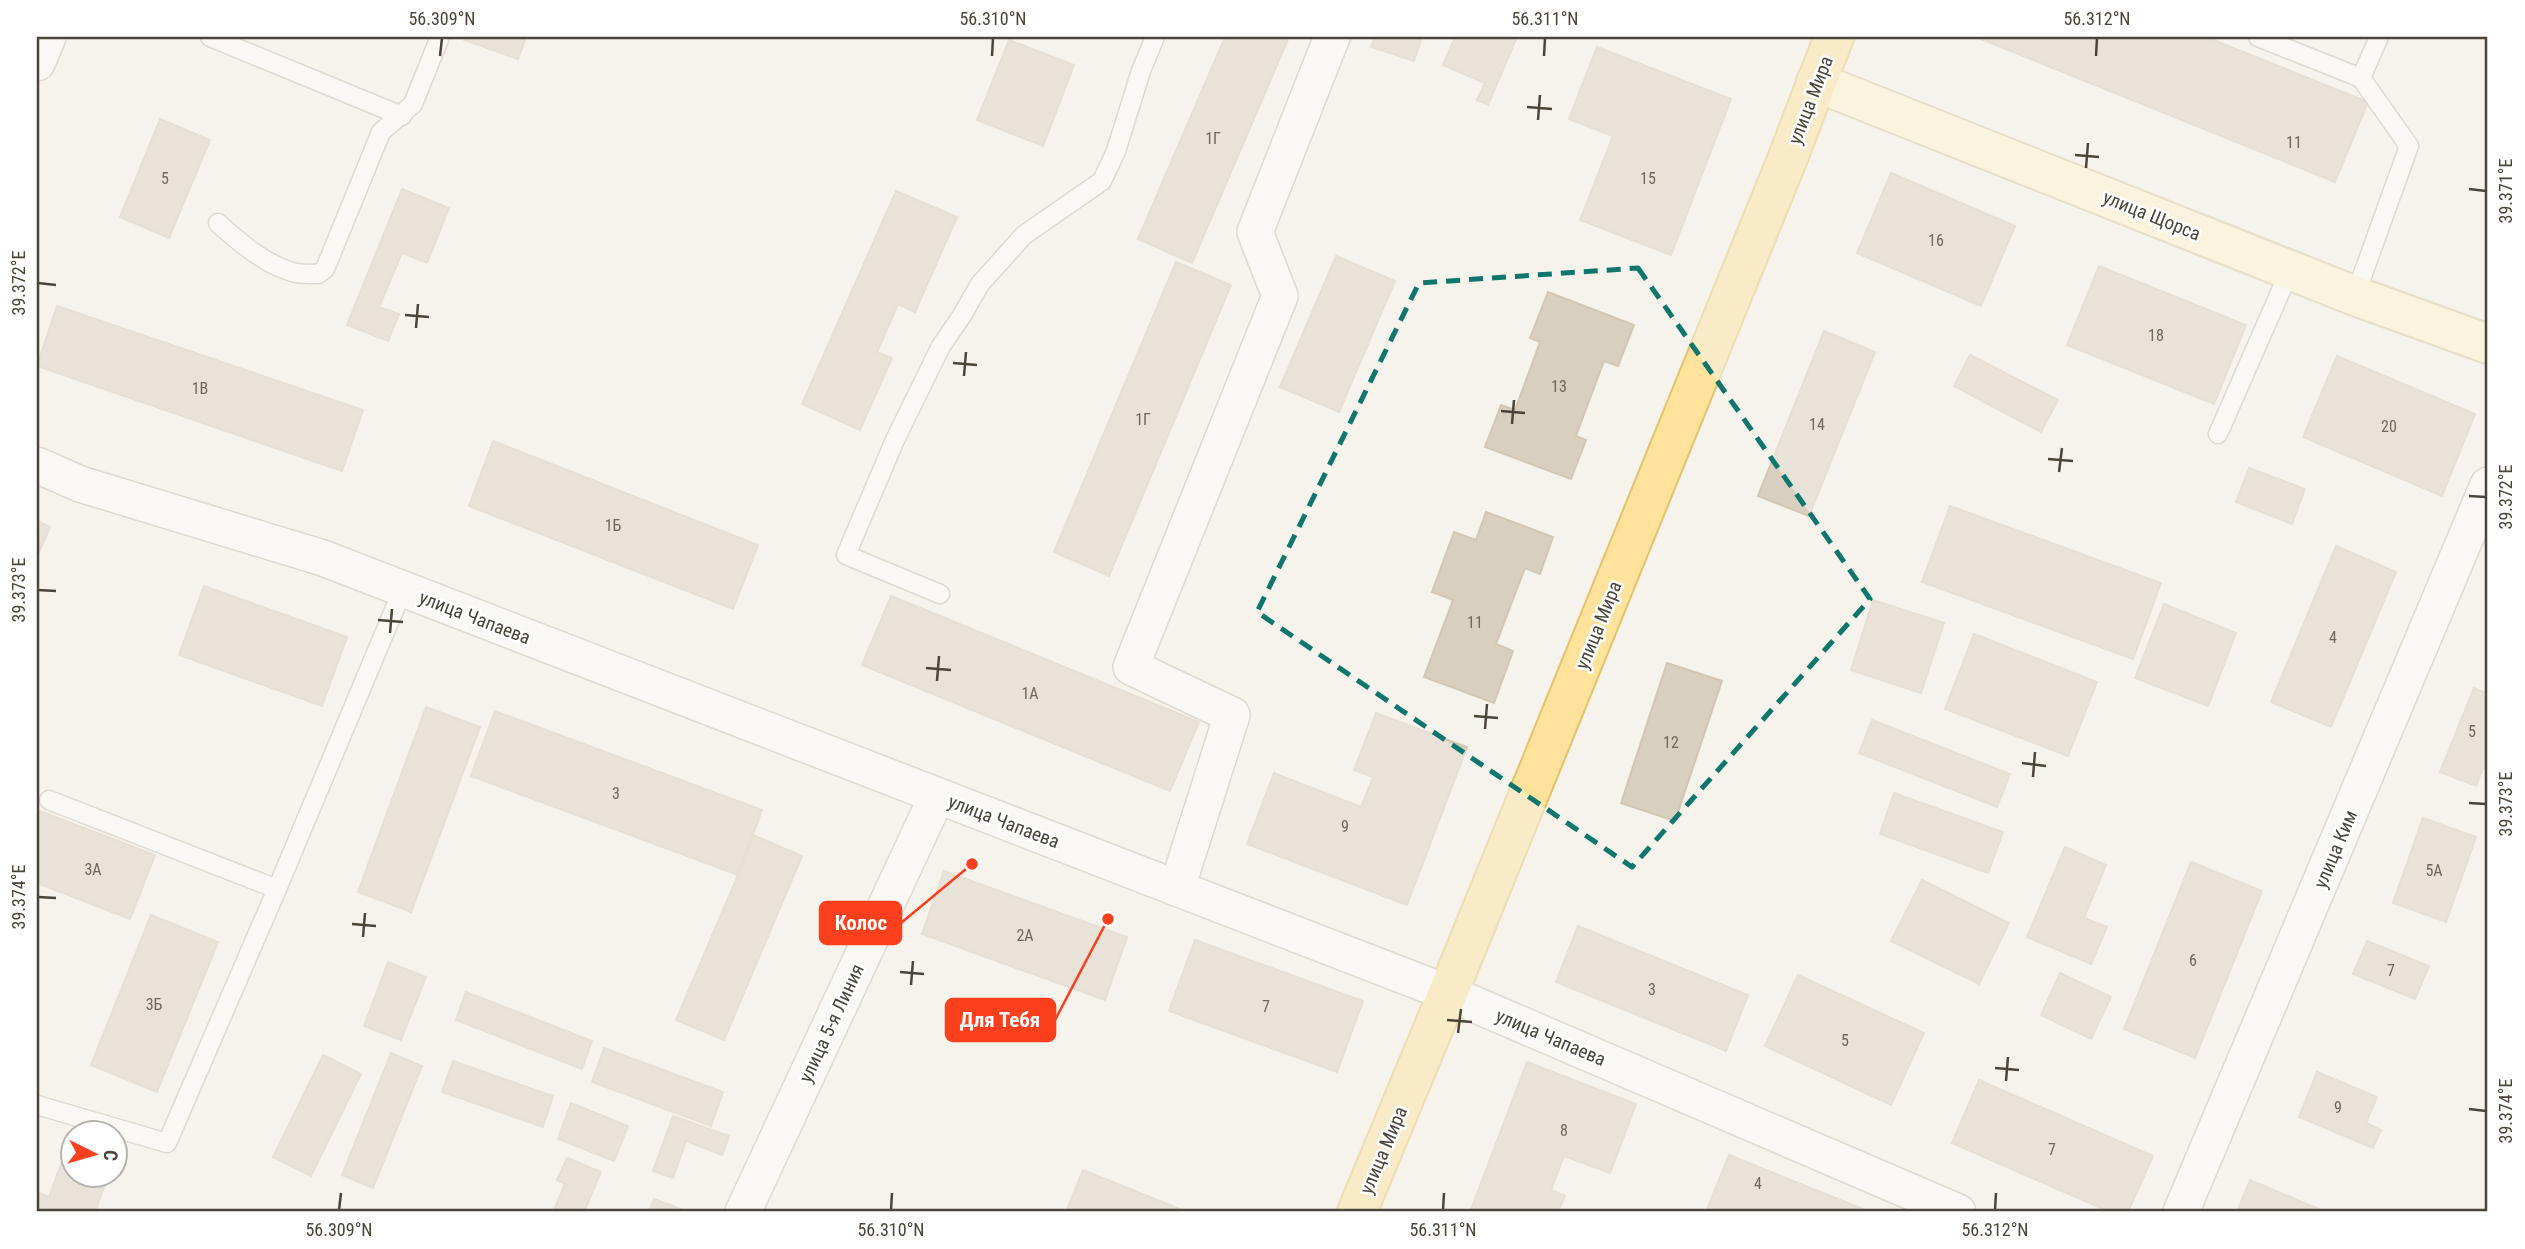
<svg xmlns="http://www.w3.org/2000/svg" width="2525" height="1249" font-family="'Roboto Condensed',sans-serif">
  <rect width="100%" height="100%" fill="#f6f3ec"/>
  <!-- building -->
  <g fill="#d8cfc1" stroke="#d3c7b4" stroke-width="2">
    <path d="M465,37H526L518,59L464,40Z"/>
    <path d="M1225,37H1289L1192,263L1138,239Z"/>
    <path d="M1375,37H1422L1414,61L1371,47Z"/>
    <path d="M1455,37H1517L1488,105L1477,100L1485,83L1443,65Z"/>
    <path d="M1976,37H2206L2368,102L2335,182Z"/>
    <path d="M1009,40L1074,65L1043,146L977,120Z"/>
    <path d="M1597,47L1731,99L1671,255L1580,220L1613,136L1569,119Z"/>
    <path d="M160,119L210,140L169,238L120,217Z"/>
    <path d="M1891,173L2015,226L1981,306L1857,253Z"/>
    <path d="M402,189L449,208L427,263L402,253L379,307L399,314L388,341L347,325Z"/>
    <path d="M896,191L957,217L915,312L898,304L877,352L892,358L860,430L802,404Z"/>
    <path d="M1336,256L1395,281L1339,412L1280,387Z"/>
    <path d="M1176,262L1231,285L1109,576L1054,552Z"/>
    <path d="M2099,266L2246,325L2214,404L2067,345Z"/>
    <path d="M1548,292L1634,325L1618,366L1604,361L1576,436L1586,440L1571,479L1485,447L1501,405L1515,410L1540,342L1530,338Z"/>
    <path d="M57,306L363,410L342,471L37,366Z"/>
    <path d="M1824,331L1875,352L1809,516L1758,496Z"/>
    <path d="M1970,355L2058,400L2041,432L1954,386Z"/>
    <path d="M2337,356L2475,414L2442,496L2303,437Z"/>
    <path d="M493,441L758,545L733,609L469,506Z"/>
    <path d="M2249,468L2305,489L2292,524L2236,502Z"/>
    <path d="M1950,506L2161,583L2133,659L1922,582Z"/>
    <path d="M1486,512L1553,537L1540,574L1525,568L1496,644L1513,651L1494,703L1424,677L1453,600L1432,592L1454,532L1476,540Z"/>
    <path d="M37,521L50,527L37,557Z"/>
    <path d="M2336,546L2396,572L2331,727L2271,702Z"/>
    <path d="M204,586L347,637L322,706L179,655Z"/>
    <path d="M891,596L1199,722L1170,791L862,665Z"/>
    <path d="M1873,600L1944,623L1921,693L1851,670Z"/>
    <path d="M2164,604L2236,633L2208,706L2135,678Z"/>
    <path d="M1974,634L2097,682L2068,756L1945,709Z"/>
    <path d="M1667,663L1722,681L1675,821L1621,803Z"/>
    <path d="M2474,688L2488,694V770L2483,768L2476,786L2440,772Z"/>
    <path d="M426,707L480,727L411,912L358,892Z"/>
    <path d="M495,711L762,810L738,875L471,776Z"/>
    <path d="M1376,713L1467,747L1407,905L1247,844L1274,773L1361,807L1373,777L1354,770Z"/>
    <path d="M1872,720L2010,774L1997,807L1859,753Z"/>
    <path d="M1894,793L2003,832L1988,873L1880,834Z"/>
    <path d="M37,810L155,855L130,919L37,883Z"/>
    <path d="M2423,818L2476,837L2446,922L2393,903Z"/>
    <path d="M753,835L802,856L724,1040L676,1020L738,875Z"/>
    <path d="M2065,847L2106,865L2084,918L2107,927L2091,964L2027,937Z"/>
    <path d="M2191,862L2262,891L2195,1058L2124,1029Z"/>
    <path d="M944,871L1127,937L1105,1000L922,934Z"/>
    <path d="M1922,880L2009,923L1979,984L1891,941Z"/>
    <path d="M151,915L218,942L157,1092L91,1065Z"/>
    <path d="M1578,926L1748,995L1726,1051L1556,982Z"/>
    <path d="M1195,940L1363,1001L1337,1072L1169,1011Z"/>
    <path d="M2367,941L2429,966L2415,999L2353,974Z"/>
    <path d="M388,962L426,977L401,1040L364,1026Z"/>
    <path d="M2060,973L2111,997L2091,1039L2041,1015Z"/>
    <path d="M1798,975L1924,1033L1891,1105L1765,1046Z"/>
    <path d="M466,992L592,1041L582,1069L456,1020Z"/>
    <path d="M604,1048L723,1092L711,1126L592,1082Z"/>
    <path d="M391,1053L422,1066L373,1188L342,1175Z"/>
    <path d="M323,1055L361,1074L311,1176L273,1157Z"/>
    <path d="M453,1061L553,1096L543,1127L442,1092Z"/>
    <path d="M1527,1062L1636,1104L1610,1173L1564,1156L1551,1190L1565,1196L1558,1212H1470Z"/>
    <path d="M2317,1072L2377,1097L2366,1123L2381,1130L2373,1148L2299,1117Z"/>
    <path d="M1979,1080L2153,1156L2128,1212H2110L1952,1143Z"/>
    <path d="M571,1103L628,1126L614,1161L558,1139Z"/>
    <path d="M673,1116L729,1136L722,1155L686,1141L673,1178L653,1171Z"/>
    <path d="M71,1136L74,1137V1176H108L95,1212H37V1192L49,1197Z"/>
    <path d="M1729,1155L1868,1211L1867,1212H1706Z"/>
    <path d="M567,1158L601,1172L584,1212H553L565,1184L557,1180Z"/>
    <path d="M1083,1170L1187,1212H1066Z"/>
    <path d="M2250,1180L2319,1209L2318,1212H2237Z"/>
    <path d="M654,1199L688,1212H649Z"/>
  </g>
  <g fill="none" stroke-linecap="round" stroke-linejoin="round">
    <defs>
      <g id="lane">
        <path d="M210,37L402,116"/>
        <path d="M2258,37L2361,78"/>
        <path d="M218,223C240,243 267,266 296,273C303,274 311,274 318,274L325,269L381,132L413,104L440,37"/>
        <path d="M2355,296L2409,146L2361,78L2379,37"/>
        <path d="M2218,434L2290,270"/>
        <path d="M940,594L846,555L895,440L941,346L961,317L980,284L1024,235L1102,181L1116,151L1141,71L1155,37"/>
        <path d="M49,800L277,889L403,589"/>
        <path d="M37,1105L167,1143L277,889"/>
      </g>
      <g id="street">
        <path d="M37,63L48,37"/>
        <path d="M37,465L80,484L323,558L1448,993L1958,1212"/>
        <path d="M1177,888L1232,715L1131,667L1280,296L1255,232L1332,37"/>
        <path d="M743,1212L937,796"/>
        <path d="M2181,1212L2488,485"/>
      </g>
      <path id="secondary" d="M1816,82L2355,296L2488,344"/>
      <path id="primary" d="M1357,1212L1448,993L1787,160L1834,37"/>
    </defs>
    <!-- lane casing -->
    <use href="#lane" stroke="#c2bbae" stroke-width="21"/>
    <!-- street casing -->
    <use href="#street" stroke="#c2bbae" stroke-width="38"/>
    <!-- secondary casing -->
    <use href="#secondary" stroke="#d6c79b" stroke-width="42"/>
    <!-- primary casing -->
    <use href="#primary" stroke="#e6c16a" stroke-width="42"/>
    <!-- lane -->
    <use href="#lane" stroke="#fff" stroke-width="18"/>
    <!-- street -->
    <use href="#street" stroke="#fff" stroke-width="35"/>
    <!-- secondary -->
    <use href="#secondary" stroke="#fff3cd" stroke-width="38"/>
    <!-- primary -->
    <use href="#primary" stroke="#ffe39c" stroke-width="38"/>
  </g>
  <!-- marked area -->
  <path d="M0 0H2525V1249H0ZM1638,268L1870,599L1632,867L1257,612L1419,283Z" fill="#f6f3ec" fill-opacity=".55" fill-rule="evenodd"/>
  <path fill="none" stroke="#0f766e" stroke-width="5" stroke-dasharray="14 9" stroke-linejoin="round" d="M1638,268L1870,599L1632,867L1257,612L1419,283Z"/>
  <!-- ticks -->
  <path fill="none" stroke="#4b4439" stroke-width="2.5" d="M440,56L442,38M992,56L993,38M1544,56L1545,38M2096,56L2097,38M1527,107L1552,109M1538,120L1540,95M2075,155L2099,157M2086,168L2088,143M2469,189L2486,191M38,283L56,285M405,315L429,317M416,328L418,304M953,363L977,365M964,376L966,352M1501,411L1525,413M1512,424L1514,400M2048,459L2073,461M2059,472L2062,448M2469,496L2486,497M38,590L56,591M378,620L403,622M390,633L392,609M926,668L951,670M937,681L939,656M1474,716L1498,718M1485,729L1487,704M2022,763L2046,766M2033,777L2035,752M2469,803L2486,804M38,897L56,898M352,924L376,926M363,937L365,913M900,972L924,974M911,985L913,961M1447,1020L1472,1022M1458,1033L1461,1009M1995,1068L2019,1070M2006,1081L2008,1057M2469,1109L2486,1111M339,1210L341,1193M891,1210L892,1193M1443,1210L1444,1193M1995,1210L1996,1193"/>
  <g text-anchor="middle" stroke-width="5" stroke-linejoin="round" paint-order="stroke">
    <!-- number labels -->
    <g font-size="16" fill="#6e675b">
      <text x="1213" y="144">1Г</text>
      <text x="2294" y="148">11</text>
      <text x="165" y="184">5</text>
      <text x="1648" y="184">15</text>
      <text x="1936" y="246">16</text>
      <text x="2156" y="341">18</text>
      <text x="1559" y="392">13</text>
      <text x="200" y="394">1В</text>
      <text x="1143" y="425">1Г</text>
      <text x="1817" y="430">14</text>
      <text x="2389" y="432">20</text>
      <text x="613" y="531">1Б</text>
      <text x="1475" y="628">11</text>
      <text x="2333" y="643">4</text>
      <text x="1030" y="699">1А</text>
      <text x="2472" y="737">5</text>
      <text x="1671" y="748">12</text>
      <text x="616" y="799">3</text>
      <text x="1345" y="832">9</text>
      <text x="93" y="875">3А</text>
      <text x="2434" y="876">5А</text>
      <text x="1025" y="941">2А</text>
      <text x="2193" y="966">6</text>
      <text x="2391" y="976">7</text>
      <text x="1652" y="995">3</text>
      <text x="154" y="1010">3Б</text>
      <text x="1266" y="1012">7</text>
      <text x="1845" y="1046">5</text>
      <text x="2338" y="1113">9</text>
      <text x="1564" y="1136">8</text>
      <text x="2052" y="1155">7</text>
      <text x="1758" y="1189">4</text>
    </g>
    <!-- street labels -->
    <g font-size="19" fill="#4b4439" stroke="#fff">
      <text transform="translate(1810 100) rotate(-69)" y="7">улица Мира</text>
      <text transform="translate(2152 215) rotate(22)" y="7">улица Щорса</text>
      <text transform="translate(475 617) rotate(21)" y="7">улица Чапаева</text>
      <text transform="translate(1598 625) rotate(-68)" y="7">улица Мира</text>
      <text transform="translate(1004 821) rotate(21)" y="7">улица Чапаева</text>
      <text transform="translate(2335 849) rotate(-67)" y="7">улица Ким</text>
      <text transform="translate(831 1023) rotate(-65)" y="7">улица 5-я Линия</text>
      <text transform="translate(1551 1037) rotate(23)" y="7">улица Чапаева</text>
      <text transform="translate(1383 1150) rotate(-67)" y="7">улица Мира</text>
    </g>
  </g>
  <!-- callouts -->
  <path fill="none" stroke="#fc3f1d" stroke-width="2.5" d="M972 864L901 923M1108 919L1055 1020"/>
  <g fill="#fc3f1d" stroke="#fff" stroke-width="2.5">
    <circle cx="972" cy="864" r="7"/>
    <circle cx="1108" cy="919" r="7"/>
  </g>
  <g fill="#fc3f1d" stroke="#fc3f1d" stroke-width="2.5">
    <rect x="820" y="902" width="81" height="42" rx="7"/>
    <rect x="946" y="999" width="109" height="42" rx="7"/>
  </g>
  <g font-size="21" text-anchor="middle" font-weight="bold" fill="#fff">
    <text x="861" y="930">Колос</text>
    <text x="1000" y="1027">Для Тебя</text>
  </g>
  <!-- border -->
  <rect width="2525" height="1249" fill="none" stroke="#ffffff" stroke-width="77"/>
  <!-- north arrow -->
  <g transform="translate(94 1154) rotate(95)"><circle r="33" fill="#ffffff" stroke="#b7b4b0" stroke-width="2"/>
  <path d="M0-5L12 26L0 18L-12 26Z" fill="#fc3f1d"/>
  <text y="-10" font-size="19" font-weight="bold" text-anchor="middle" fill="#4b4439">С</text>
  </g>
  <rect x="38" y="38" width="2448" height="1172" fill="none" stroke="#4b4439" stroke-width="2.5"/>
  <g font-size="18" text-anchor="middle" fill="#4b4439">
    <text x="442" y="25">56.309°N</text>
    <text x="993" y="25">56.310°N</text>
    <text x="1545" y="25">56.311°N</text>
    <text x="2097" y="25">56.312°N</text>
    <text transform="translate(2506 191) rotate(-90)" y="6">39.371°E</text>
    <text transform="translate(19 283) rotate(-90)" y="6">39.372°E</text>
    <text transform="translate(2506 497) rotate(-90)" y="6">39.372°E</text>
    <text transform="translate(19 590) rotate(-90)" y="6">39.373°E</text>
    <text transform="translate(2506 804) rotate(-90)" y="6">39.373°E</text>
    <text transform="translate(19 897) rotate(-90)" y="6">39.374°E</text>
    <text transform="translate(2506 1111) rotate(-90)" y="6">39.374°E</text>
    <text x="339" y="1236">56.309°N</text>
    <text x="891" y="1236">56.310°N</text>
    <text x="1443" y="1236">56.311°N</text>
    <text x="1995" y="1236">56.312°N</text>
  </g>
</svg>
